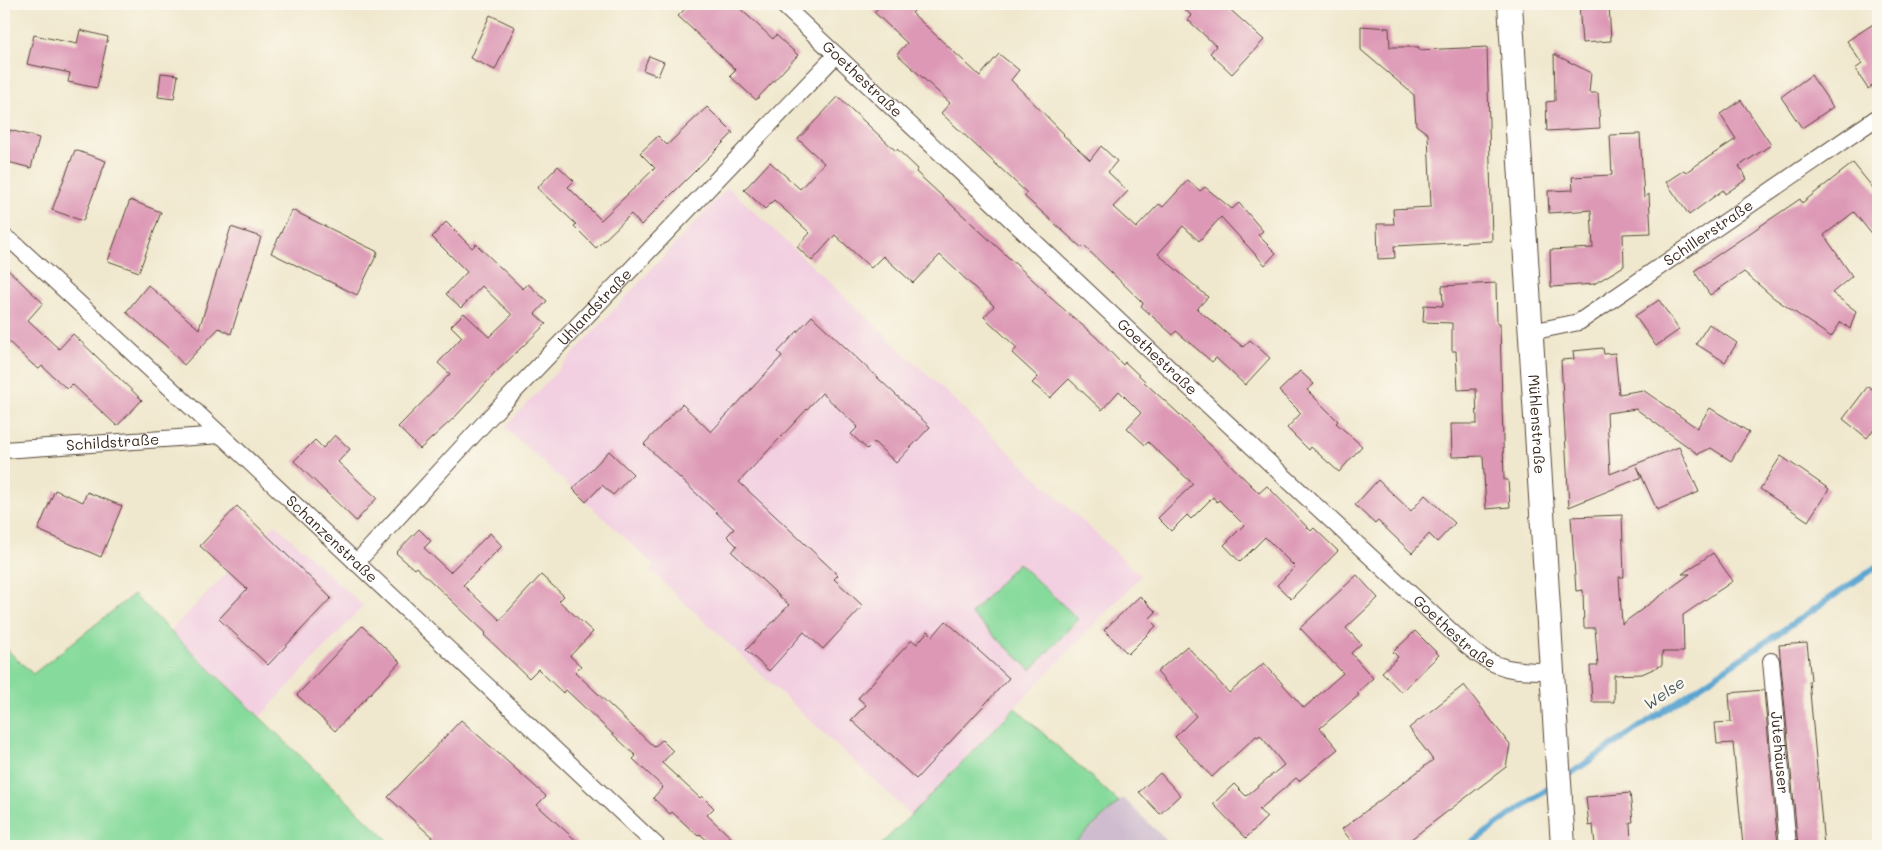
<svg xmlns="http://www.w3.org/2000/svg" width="1882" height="850" font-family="Mali,sans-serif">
  <rect width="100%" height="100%" fill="#fbf7ec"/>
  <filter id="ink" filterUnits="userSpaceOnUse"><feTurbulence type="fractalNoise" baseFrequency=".02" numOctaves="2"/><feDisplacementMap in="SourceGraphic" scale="10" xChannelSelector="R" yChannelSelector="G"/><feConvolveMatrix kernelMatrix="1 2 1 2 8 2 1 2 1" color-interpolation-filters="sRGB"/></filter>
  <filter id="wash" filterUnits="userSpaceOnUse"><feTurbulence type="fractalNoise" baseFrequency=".0096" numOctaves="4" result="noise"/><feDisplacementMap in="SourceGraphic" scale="20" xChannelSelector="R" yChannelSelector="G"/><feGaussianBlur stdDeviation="1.12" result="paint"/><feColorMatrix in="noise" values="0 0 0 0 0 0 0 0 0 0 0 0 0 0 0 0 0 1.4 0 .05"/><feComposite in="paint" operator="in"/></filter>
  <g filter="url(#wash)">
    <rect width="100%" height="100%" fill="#f0e8ce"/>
    <!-- built -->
    <g fill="#f2cfe1">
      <path d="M728,187L1141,576L911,815L650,570L654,565L505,427Z"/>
      <path d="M275,524L363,606L260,717L170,631Z"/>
    </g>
    <!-- industrial -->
    <path fill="#cfbdcf" d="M1123,798L1172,846H1071Z"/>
    <!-- green -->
    <g fill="#86da9b" stroke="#60825c">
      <path d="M1018,563L1078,619L1031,670L971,614Z"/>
      <path d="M134,594L170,631L394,846H4V647L33,674Z"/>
      <path d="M1015,708L1119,802L1071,846H879L911,815Z"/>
    </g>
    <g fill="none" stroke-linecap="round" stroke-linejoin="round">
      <!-- stream -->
      <g stroke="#58a4d1" stroke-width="6">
        <path d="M1564,778L1878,566"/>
        <path d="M1467,846L1553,785"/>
      </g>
    </g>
    <g id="blocks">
      <!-- building -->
      <g fill="#dd98b5">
        <path d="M690,4H735L773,39L776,35L798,55L756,100L730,76L736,70L678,16Z"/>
        <path d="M882,4H921L912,13L980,76L999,54L1019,70L1011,80L1064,134L1063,135L1090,160L1101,146L1117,161L1108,172L1128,191L1113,207L1136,228L1159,204L1163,207L1188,180L1200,191L1205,187L1232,209L1239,203L1263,231L1258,235L1276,253L1265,265L1221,217L1199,241L1183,226L1158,254L1208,297L1197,309L1243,347L1250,340L1270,358L1245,385L1216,358L1212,362L1176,331L1173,335L1141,306L1143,303L1084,246L1082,248L1024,196L1027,193L941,113L950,103L897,54L907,43L874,12Z"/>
        <path d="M1179,4H1224L1264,40L1232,74L1210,53L1216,46L1188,20L1192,16Z"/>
        <path d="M1579,4H1609L1611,41L1582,43Z"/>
        <path d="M490,15L515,27L495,70L470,58Z"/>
        <path d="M1878,21V87L1876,83L1868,89L1855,69L1862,64L1847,41Z"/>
        <path d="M1361,26L1389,28L1390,47H1419V50L1487,47L1492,241L1394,246L1395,258L1378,259L1377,224H1394L1393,209L1431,207L1428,134L1416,125L1414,95L1361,50Z"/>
        <path d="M80,30L108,37L97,88L68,82L70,73L27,64L34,35L77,44Z"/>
        <path d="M1554,54L1591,73L1589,93H1598L1600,128L1547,131L1546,102L1555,101Z"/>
        <path d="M649,56L664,62L658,76L643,70Z"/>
        <path d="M161,73L178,75L174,99L158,97Z"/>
        <path d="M1811,75L1833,107L1802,128L1781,97Z"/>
        <path d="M838,97L896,151L897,149L918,169L916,172L1046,292L1045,293L1096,337L1123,365L1125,362L1145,381L1144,382L1176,411L1259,493L1267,486L1311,531L1314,528L1338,551L1291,599L1277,585L1295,567L1265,537L1240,562L1224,545L1244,525L1219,500L1217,502L1213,497L1191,519L1187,515L1171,531L1158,518L1193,484L1148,442L1145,445L1127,428L1141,413L1119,391L1102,410L1069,379L1050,398L1032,383L1038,377L1012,353L1017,348L984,317L994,306L940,255L913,283L883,256L871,268L835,235L812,261L797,247L810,233L774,200L765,209L744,190L770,162L800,189L824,163L798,139Z"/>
        <path d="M1741,100L1771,145L1739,166L1747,179L1725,194L1723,190L1689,215L1666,182L1684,170L1686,172L1736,139L1720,114Z"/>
        <path d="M707,107L733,133L641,225L631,214L596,248L574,226L576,224L537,188L558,166L574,181L568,187L601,220L655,168L640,153L658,136L667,145Z"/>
        <path d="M10,130L39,138L31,168L4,161V154Z"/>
        <path d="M1640,134L1644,198L1649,194L1651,233L1623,234L1624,266L1594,284L1551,287L1550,250L1593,248L1591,210L1549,213L1548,191L1573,190L1572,177L1612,175L1610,135Z"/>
        <path d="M75,150L106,161L83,221L52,210Z"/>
        <path d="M1853,163L1878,194V242L1854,212L1824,235L1852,276L1832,293L1856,311L1850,329L1841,322L1831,337L1774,298L1744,272L1710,295L1694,271L1800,199L1802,203Z"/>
        <path d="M130,200L161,212L139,272L108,261Z"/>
        <path d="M292,210L378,252L357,295L271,253Z"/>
        <path d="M446,222L472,248L476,244L523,289L528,284L547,301L535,314L546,324L496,372L456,416L420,449L398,427L450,374L438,363L462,337L451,326L464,313L489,337L512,315L482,286L461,308L446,294L467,272L432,237Z"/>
        <path d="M231,227L261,237L231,334L219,328L184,365L166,346L126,312L148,285L199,329Z"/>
        <path d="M4,266L43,303L28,320L59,349L73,334L142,400L117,426L72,384L67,389L42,366L39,369L32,364L4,337Z"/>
        <path d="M1496,283L1497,324H1500L1504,480H1508L1510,507L1486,509L1483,456L1452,457L1451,424H1477L1476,389L1458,390L1456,351H1452V323L1423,322L1424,305L1443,306L1442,286Z"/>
        <path d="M1659,300L1679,330L1656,346L1635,316Z"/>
        <path d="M812,316L930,427L896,463L874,442L867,449L851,434L858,427L822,393L739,482L838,575L834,579L863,606L823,649L804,632L769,671L746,650L789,605L732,552L737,546L727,536L734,529L644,444L682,404L711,432L782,356L778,352Z"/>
        <path d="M1709,324L1737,343L1725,362L1696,344Z"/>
        <path d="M1603,348L1604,354L1615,353L1619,394L1643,390L1697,428L1710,408L1749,432L1731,461L1711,448L1698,454L1636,409L1607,413L1610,474L1679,447L1699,492L1657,510L1637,466L1642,477L1569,507L1561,360L1574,359L1573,351Z"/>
        <path d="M1300,371L1314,384L1307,390L1338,421L1336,423L1362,446L1339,472L1311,447L1309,450L1287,428L1301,413L1279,391Z"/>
        <path d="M1868,386L1878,394V424L1867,438L1843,419Z"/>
        <path d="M335,435L350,449L338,462L377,498L356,521L294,461L315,440L323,448Z"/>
        <path d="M609,451L633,474L613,495L602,485L586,502L573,489Z"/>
        <path d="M1781,456L1829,489L1808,521L1760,489Z"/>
        <path d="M1378,480L1411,511L1425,495L1455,523L1437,542L1429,534L1412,553L1378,521L1375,524L1355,505Z"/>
        <path d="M55,490L83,502L87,492L122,506L101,557L38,530Z"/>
        <path d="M237,506L331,598L268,665L219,619L247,589L200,546Z"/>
        <path d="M1622,515L1624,577H1619L1622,624L1690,574H1682L1713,553L1733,581L1683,615L1684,652H1662V665L1642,674L1614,675V702H1592L1590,666H1598L1595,628H1584L1583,590L1576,591L1571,517Z"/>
        <path d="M419,529L431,541L424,548L450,572L490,533L502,546L463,585L500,620L541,575L564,596L559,601L593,632L570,656L581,666L575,672L654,747L662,740L673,751L662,763L700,798L702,796L714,808L707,815L740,846H713L700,834L698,836L672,812L670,814L653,798L663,787L633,759L636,756L566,690L563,693L538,669L529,678L484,635L486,633L416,567L414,569L396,553Z"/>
        <path d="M1357,575L1378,598L1346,628L1361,644L1351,653L1373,678L1357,693L1359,695L1320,728L1338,749L1299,781L1296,778L1259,810L1267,817L1246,838L1213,804L1234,784L1246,796L1284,765L1260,735L1258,737L1256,736L1212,777L1175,737L1196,716L1157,672L1187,646L1229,693L1264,663L1304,708L1343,673L1300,628Z"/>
        <path d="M1140,596L1156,612L1149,619L1156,626L1128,654L1104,630Z"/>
        <path d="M946,621L1009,678L916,779L851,720L866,705L858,698L912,640L917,644L928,631L933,636Z"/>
        <path d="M362,626L400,662L335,731L297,695Z"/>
        <path d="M1415,631L1439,655L1401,692L1382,672L1398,657L1393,652Z"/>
        <path d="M1807,643L1811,680L1809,681L1824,846H1798L1779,645Z"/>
        <path d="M1464,685L1510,745L1506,767L1402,846H1355L1342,829L1433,760L1409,728Z"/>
        <path d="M1764,690L1778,846H1743L1733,743L1717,744L1715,723L1731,722L1729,693Z"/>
        <path d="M461,720L546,796L537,805L582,846H424L432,837L388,797Z"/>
        <path d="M1160,773L1180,795L1160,814L1139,792Z"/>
        <path d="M1630,793L1633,822H1630L1631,846H1595L1593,825L1589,826L1586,797Z"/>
      </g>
    </g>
  </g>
  <g filter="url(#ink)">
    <use href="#blocks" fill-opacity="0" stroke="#564638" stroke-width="1"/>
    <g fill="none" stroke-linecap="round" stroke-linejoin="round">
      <defs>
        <g id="minor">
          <path id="s1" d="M782,4L1276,469L1467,646C1496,671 1515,671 1552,671"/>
          <path id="s2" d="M4,237L15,244L221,435L657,846"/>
          <path id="s3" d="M1531,332L1579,322L1878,117"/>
          <path id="s4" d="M4,450L221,435"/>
          <path id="s5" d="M356,563L488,419L836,55"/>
          <path id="s6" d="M1771,661L1788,846"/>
        </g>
        <g id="secondary">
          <path id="s7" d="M1510,4L1563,846"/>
        </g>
      </defs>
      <!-- minor casing -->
      <use href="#minor" stroke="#564638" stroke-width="18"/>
      <!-- secondary casing -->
      <use href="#secondary" stroke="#564638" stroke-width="26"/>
      <!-- minor -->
      <use href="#minor" stroke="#fff" stroke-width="16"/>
      <!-- secondary -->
      <use href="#secondary" stroke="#fff" stroke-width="24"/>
    </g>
  </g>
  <g text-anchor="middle" stroke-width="5" stroke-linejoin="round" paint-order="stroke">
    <!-- street labels -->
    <g font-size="15" fill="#3b2a1e" stroke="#fbf7ec">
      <text dy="5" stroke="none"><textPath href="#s1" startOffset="110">Goethestraße</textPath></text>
      <text dy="5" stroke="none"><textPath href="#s3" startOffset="206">Schillerstraße</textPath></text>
      <text dy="5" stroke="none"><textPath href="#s5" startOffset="350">Uhlandstraße</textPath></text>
      <text dy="5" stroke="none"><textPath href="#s1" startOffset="515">Goethestraße</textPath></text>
      <text dy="5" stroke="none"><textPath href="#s7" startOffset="421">Mühlenstraße</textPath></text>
      <text dy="5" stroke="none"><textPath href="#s4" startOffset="109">Schildstraße</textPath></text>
      <text dy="5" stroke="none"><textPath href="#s2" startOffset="446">Schanzenstraße</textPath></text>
      <text dy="5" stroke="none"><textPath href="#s1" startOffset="920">Goethestraße</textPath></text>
      <text dy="5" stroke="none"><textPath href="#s6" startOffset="92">Jutehäuser</textPath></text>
    </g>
    <!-- water labels -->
    <g font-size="16" font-style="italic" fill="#475b66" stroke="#fbf7ec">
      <text transform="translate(1664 693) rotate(-34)" y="6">Welse</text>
    </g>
  </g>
  <!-- margin -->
  <rect width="1882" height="850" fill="none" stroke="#fbf7ec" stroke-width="20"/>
</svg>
